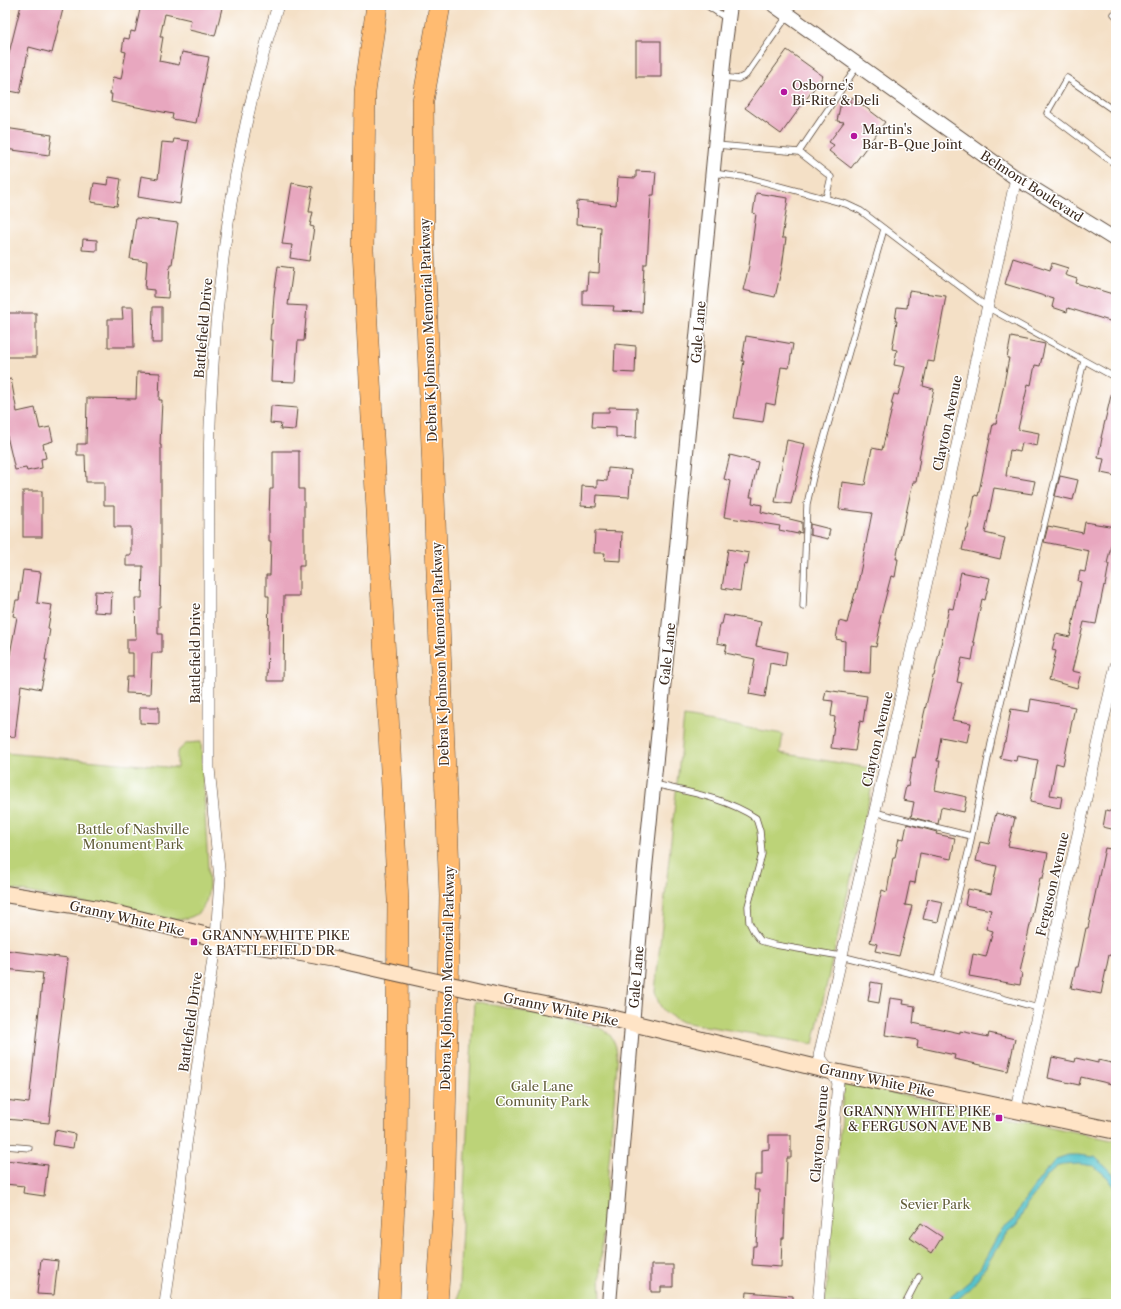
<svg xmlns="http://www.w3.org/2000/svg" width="1121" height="1309" font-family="'Libre Caslon Text',serif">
  <rect width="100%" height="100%" fill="#fff"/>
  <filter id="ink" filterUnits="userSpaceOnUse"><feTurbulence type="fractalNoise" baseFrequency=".025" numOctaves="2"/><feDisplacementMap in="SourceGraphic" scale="8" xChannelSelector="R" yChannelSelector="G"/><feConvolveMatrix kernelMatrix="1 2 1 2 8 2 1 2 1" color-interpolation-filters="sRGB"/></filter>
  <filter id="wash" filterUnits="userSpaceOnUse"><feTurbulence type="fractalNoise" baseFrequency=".012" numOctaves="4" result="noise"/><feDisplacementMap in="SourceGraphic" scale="16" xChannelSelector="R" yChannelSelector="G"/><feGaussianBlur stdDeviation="0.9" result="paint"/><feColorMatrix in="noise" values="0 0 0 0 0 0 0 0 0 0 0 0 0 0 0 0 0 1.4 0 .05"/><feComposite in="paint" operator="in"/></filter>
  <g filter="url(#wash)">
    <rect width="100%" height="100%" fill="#f4e0c6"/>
    <!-- green -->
    <g fill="#bcd378" stroke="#7c7e4b">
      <path d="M684,717L783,734L780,753L876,769L813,1044L682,1022C665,1013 660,1011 655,991Z"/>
      <path d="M201,742L209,885C207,908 200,918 176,920L5,888V753L177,768V752L187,743Z"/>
      <path d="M474,1001L596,1027C614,1032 618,1047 617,1064L600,1270L601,1304H458Z"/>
      <path d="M844,1082L1116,1141V1304H825Z"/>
    </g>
    <!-- water -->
    <path fill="#55c3cc" stroke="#487675" d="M1068,1155H1078L1095,1157L1114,1175L1116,1180V1189L1107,1177L1094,1166L1080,1164L1062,1165L1056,1167L1046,1176L1038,1190L1027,1204L1017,1225L1004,1236L982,1273L971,1288L952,1304H942L972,1279L974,1274L980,1268L998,1235L1002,1230L1014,1220L1020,1206L1041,1177L1056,1159Z"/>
    <g id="blocks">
      <!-- building -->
      <g fill="#e8a7bf">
        <path d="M21,5H64L52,53L29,47L20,93L5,90V69Z"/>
        <path d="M141,5H207L222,8L215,36L189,30L191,20L165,14L160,37H163L159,61L179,65L182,52L209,57L196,123L172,119L173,114L111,102L112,94H110L113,77L121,79L126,52L122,51L124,38L129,39L131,31L135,32Z"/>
        <rect x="636" y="41" width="25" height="36"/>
        <path d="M787,50L823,76L781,134L745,108Z"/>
        <path d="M852,97L885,122L851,168L829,151L834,145L829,142L844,122L837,121L841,102L850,104Z"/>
        <path d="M5,128L52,135L49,155L5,149Z"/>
        <path d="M174,139L189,141L180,204L138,197L141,176L158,179L162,142L173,143Z"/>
        <path d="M636,171L656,172L654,195H651L647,264H644L642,312L613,311L614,306L583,305V290H587L588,272L599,273L601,227L576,225L577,201L616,205L618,177L636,178Z"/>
        <path d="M109,177L121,179L117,206L91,202L94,183L108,185Z"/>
        <path d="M292,183L313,187L309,212H313L310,226L314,227L309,261L290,258L292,245L282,244Z"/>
        <path d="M756,193L788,198L782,238H786L782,267L775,297L743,290L749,266L756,214L753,213Z"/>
        <path d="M136,218L178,223L172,264H170L168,298L154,297V290L145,289L147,261L130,259Z"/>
        <path d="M83,239L97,240V251L82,250Z"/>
        <path d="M1013,258L1050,270L1052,263L1068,268L1065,275L1077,279L1076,283L1116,295V323L1068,308L1067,312L1052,307L1054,299L1005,284Z"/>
        <path d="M278,266L293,268L288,305L307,306L304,341H298L295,382L271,381L273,340H270L271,324H272L274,295Z"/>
        <path d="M909,291L946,296L934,362L928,361L923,386L934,389L919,458H920L916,482H913L896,559H898L895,577L891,576L879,623H881L876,647L871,646L870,673L844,672L845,641L836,639L839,621L847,623L855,593H856L872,513L839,509L842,482L865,485L872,448L882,450L893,404H891L894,394L898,395L905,367L894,365L897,350L892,349L897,321H895L897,307L907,308Z"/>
        <path d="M122,307H133L134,347H108V319H123Z"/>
        <path d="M153,307H162V343H152Z"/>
        <rect x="5" y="313" width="31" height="44"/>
        <path d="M746,336L793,344L789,368L781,367L775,405L766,403L763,422L734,418L744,361H742Z"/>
        <path d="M1011,337L1045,344L1040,366L1035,365L1031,385L1028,384L1018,429L1039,433L1037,446L1022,443L1020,452L1010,450L1006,476L1035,481L1032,494L994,488L985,533L1005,538L1000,559L962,550L967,529H968L975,495L978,496L993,424H996L1009,358H1007Z"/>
        <path d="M615,344L636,346L635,373L614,372Z"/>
        <path d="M137,372L160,373L159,400H162L160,445H161V566L160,607H158V634H162V653H152L150,694L126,693L127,677H133V653H127V639H136L135,598H142L143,566H126V555H131V527H114V505H104V482H86L85,455H77V444H86L87,398L136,399Z"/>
        <path d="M11,379L17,412L35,408L40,429L50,427L53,441L43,444L46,458L41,459L42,468L27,471L26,468L15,470L7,436H5V380Z"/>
        <path d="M1112,391L1116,392V476L1101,473L1104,459L1098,458L1102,438H1101Z"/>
        <path d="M271,406L297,408L295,430L280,429L281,424L270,423Z"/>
        <path d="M609,407L637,408L636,438L616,437V428L592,427L593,412H609Z"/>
        <path d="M787,440L805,444L791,504L775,502Z"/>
        <path d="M273,451H299V489H304V566H299V596H284L283,681H267L269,596H266V575H270L271,541H269V517L270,489H273Z"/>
        <path d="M730,455L758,462L750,497H753L752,503L762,505L761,512L802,522V533L798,532V534L779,530L780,526L724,517L730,481L724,479Z"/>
        <path d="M608,468L631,470L629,497L597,495L596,507L581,506L582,486L597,487V480L607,481Z"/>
        <path d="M1060,476L1078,480L1073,500L1055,496Z"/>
        <rect x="23" y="491" width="19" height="46"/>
        <path d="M1085,522L1115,527L1107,564H1109L1105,586L1104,585L1096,624L1084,622L1072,671L1081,673L1077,688L1049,680L1056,651L1052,650L1056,634L1070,637L1081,582L1078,581L1080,571L1085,572L1089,551L1044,542L1048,526L1083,533Z"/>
        <path d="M810,524L830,529L828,539L810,535Z"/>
        <path d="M595,531L622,532L621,561L604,560L605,553H594Z"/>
        <path d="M728,549L749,553L747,565L744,564L740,591L722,588Z"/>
        <path d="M23,570L41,572L37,603L52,605L48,628L50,629L45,660H47L41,689L21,685L15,737L5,736V693L9,670H7L17,617L13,616L16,600H19Z"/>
        <path d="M961,572L990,578L985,600L982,599L973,642H975L972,660L962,658L957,682L962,683L952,720L971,723L967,742L941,737L937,761H940L935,790L967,797L964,812L941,807L938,824L911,817L914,802L903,800L906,786L908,787L913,757L915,758L924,714L933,676H934L949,608L953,609Z"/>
        <path d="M95,591L112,592L111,613L94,612Z"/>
        <path d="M724,615L761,622L756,646L787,652L785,666L770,663L765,697L749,694L755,659L725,653L727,645L717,643L720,624H722Z"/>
        <path d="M826,690L867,696L863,722L860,721L855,751L831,748L835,717L831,716L833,701L824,700Z"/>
        <path d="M1031,699L1075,707L1063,765L1056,763L1050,795L1062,797L1060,808L1030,802L1038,760L1017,756L1016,761L1000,758L1004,742H1005L1011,709L1029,712Z"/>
        <path d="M140,707H159V724L140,723Z"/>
        <path d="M1106,810L1116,813V830L1103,827Z"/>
        <path d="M996,813L1015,818L1008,846L1048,853L1043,878H1040L1020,972L1022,973L1020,985L969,976L973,954L986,957L993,931L986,929L991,910L965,905L968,889L991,894L997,866L976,861L980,842L989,844Z"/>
        <path d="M907,824L937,832L936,834L955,838L951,859L920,853L915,883L910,882L905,905L912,906L899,956L875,951L877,944L870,942L882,890L887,892L893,857H895L899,838L904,839Z"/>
        <path d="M1105,848L1116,850V956L1109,955L1101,994L1071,988L1076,967H1078L1086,928H1088Z"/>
        <path d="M928,899L943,902L938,922L923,919Z"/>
        <path d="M5,950L68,958L49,1123L5,1119V1100L29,1103L43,973L5,969Z"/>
        <path d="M871,982L882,984L879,1003L868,1001Z"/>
        <path d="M890,998L904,1000L903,1004L915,1006L913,1023L960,1033V1031L988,1037L989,1033L1015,1039L1008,1071L954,1059L955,1055L917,1047L918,1040L885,1035Z"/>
        <path d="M1052,1057L1075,1062L1076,1058L1098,1063V1060L1116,1064V1085L1081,1077L1079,1085L1048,1078Z"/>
        <path d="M55,1130L75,1134L73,1148L53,1145Z"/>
        <path d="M769,1135H791V1158H787L784,1238H782L781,1267L752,1265L753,1246H756L759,1190H754L755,1175H762V1150L769,1149Z"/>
        <path d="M5,1160L48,1165L44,1196L23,1193L24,1186L5,1184Z"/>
        <path d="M921,1223L942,1237L932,1253L910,1238Z"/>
        <path d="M41,1259L58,1261L54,1295L37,1294Z"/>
        <path d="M651,1265H673V1287H661V1292H651Z"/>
        <path d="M747,1292L793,1296V1304H746Z"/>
      </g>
    </g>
  </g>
  <g filter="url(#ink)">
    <use href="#blocks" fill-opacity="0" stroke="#574537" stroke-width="1"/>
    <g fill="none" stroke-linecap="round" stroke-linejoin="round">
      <defs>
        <g id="service">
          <path d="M706,5L726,18"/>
          <path d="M1114,14L1116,16"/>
          <path d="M723,77L738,79L746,75L788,15"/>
          <path d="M1116,112L1067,78L1047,113L1116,165"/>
          <path d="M716,145L799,152L831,177L826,198"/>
          <path d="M799,152L858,65"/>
          <path d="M713,173L749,178L846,204L861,211L987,307L1116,378"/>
          <path d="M803,607L807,504L813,477L884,229"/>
          <path d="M654,784C688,792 726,798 756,818L760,831L762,854L748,906L749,922L754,932L761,941L775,945L841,956L937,980L1038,1008"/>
          <path d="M874,812L971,836"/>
          <path d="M937,980L969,849L992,739L1084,361"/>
          <path d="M5,1146L29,1148"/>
          <path d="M905,1304L919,1277"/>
        </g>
        <g id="minor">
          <path d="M1016,1109L1116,665"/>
          <path d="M165,1304L186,1145L216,938L220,879L209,768C209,700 209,631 209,563C209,509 208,455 211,401C217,267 237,132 278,5"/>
          <path d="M818,1304L838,1082L819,1056L917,626L1016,178"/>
        </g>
        <g id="tertiary">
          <path d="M774,5L1016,178L1116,240"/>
          <path d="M609,1304L645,868L673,589L725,43L730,5"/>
        </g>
        <g id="secondary">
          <path d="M5,894L98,909L216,938L335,959"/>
          <path d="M504,997L611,1018L830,1071L1116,1131"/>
        </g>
        <g id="motorway">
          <path d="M377,5L365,92L363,250L398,900L396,1165L389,1304"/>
          <path d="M437,1304L443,1214L450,896L424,247L423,101L440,5"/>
        </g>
      </defs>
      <!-- service casing -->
      <use href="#service" stroke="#574537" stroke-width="7"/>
      <!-- minor casing -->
      <use href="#minor" stroke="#574537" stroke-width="12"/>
      <!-- tertiary casing -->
      <use href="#tertiary" stroke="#574537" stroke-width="16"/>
      <!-- secondary casing -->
      <use href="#secondary" stroke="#574537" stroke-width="18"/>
      <!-- motorway casing -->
      <use href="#motorway" stroke="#574537" stroke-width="22"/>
      <!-- service -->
      <use href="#service" stroke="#fff" stroke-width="5.5"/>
      <!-- minor -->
      <use href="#minor" stroke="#fff" stroke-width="11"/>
      <!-- tertiary -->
      <use href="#tertiary" stroke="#fff" stroke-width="14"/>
      <!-- secondary -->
      <use href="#secondary" stroke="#ffe4c6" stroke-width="16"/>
      <!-- motorway -->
      <use href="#motorway" stroke="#ffbb71" stroke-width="21"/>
      <defs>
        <path id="secondary-bridge" d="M335,959L504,997"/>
      </defs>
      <!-- secondary-bridge casing -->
      <use href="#secondary-bridge" stroke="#574537" stroke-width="18" stroke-linecap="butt"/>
      <!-- secondary-bridge -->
      <use href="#secondary-bridge" stroke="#ffe4c6" stroke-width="16"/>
    </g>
  </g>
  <!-- markers -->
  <g fill="#b5179e" stroke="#fff" stroke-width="1.5">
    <circle cx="784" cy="92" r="4"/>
    <circle cx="854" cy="136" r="4"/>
    <rect x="190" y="938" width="8" height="8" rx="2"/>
    <rect x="995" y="1114" width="8" height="8" rx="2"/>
  </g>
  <g text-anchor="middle" stroke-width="3" stroke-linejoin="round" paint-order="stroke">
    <!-- poi labels -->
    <g font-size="13" fill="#3b2a1e" stroke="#fff" text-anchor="start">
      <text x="792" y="90">Osborne's<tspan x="792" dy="15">Bi-Rite &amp; Deli</tspan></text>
      <text x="862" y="134">Martin's<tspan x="862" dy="15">Bar-B-Que Joint</tspan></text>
      <text x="202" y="940">GRANNY WHITE PIKE<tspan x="202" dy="15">&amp; BATTLEFIELD DR</tspan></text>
      <text x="991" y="1116" text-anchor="end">GRANNY WHITE PIKE<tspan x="991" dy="15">&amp; FERGUSON AVE NB</tspan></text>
    </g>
    <!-- street labels -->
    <g font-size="13" fill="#3b2a1e" stroke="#fff">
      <text transform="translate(1032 186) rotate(33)" y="5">Belmont Boulevard</text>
      <text transform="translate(203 328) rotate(-85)" y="5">Battlefield Drive</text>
      <text transform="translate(428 330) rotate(-92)" y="5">Debra K Johnson Memorial Parkway</text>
      <text transform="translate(698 332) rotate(-85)" y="5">Gale Lane</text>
      <text transform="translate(947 423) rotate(-78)" y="5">Clayton Avenue</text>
      <text transform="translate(195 653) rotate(-90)" y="5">Battlefield Drive</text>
      <text transform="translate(440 654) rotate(-92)" y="5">Debra K Johnson Memorial Parkway</text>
      <text transform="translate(667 654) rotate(-84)" y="5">Gale Lane</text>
      <text transform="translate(877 739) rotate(-77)" y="5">Clayton Avenue</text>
      <text transform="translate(1052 884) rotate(-77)" y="5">Ferguson Avenue</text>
      <text transform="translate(127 918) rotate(13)" y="5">Granny White Pike</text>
      <text transform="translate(636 977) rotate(-85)" y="5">Gale Lane</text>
      <text transform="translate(447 978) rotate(-89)" y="5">Debra K Johnson Memorial Parkway</text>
      <text transform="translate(561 1009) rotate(12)" y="5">Granny White Pike</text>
      <text transform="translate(190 1022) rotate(-82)" y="5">Battlefield Drive</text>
      <text transform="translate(877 1080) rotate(12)" y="5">Granny White Pike</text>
      <text transform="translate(819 1134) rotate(-85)" y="5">Clayton Avenue</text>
    </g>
    <!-- park labels -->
    <g font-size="13" fill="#625d39" stroke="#fff">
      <text x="133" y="834">Battle of Nashville<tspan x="133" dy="15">Monument Park</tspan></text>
      <text x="542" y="1091">Gale Lane<tspan x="542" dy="15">Comunity Park</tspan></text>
      <text x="935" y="1209">Sevier Park</text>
    </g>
  </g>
  <!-- margin -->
  <rect width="1121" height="1309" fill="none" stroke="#fff" stroke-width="20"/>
</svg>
